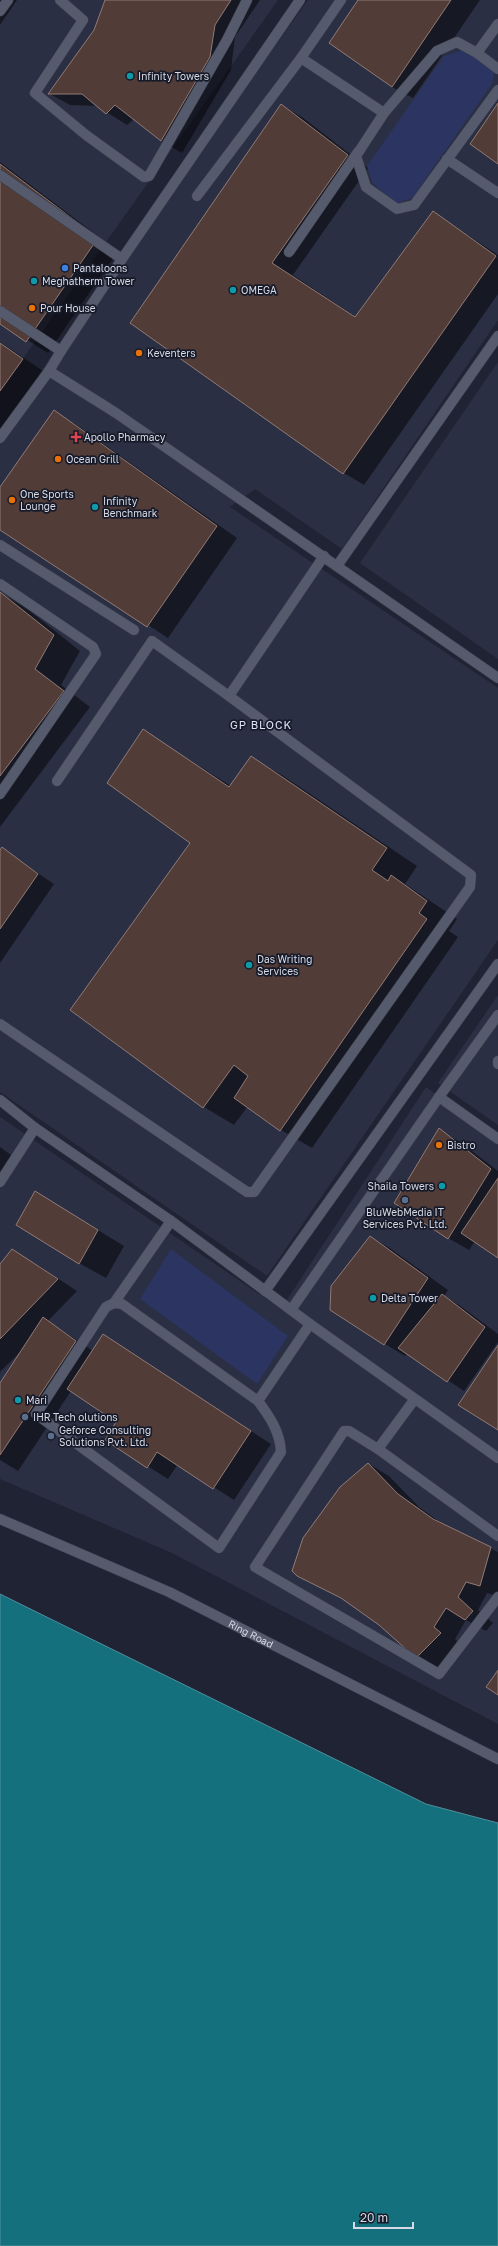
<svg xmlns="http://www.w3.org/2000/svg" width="498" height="2246" font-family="'Golos Text',sans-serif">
  <rect width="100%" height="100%" fill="#202333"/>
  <!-- built -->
  <g fill="#2a2f44">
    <path d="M0,0H278L0,391Z"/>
    <path d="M308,0H498V320L342,549L255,489L230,507L498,688V940L267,1276L0,1092V428Z"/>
    <path d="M498,362V659L360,563Z"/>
    <path d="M498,995V1125L438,1083Z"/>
    <path d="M426,1087L498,1139V1724L172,1553L0,1479V1117L281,1309Z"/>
  </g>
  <!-- green -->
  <g fill="#2c3561">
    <path d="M463,50L495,70L492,84L412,198L395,204L372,182L367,166L444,56Z"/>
    <path d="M171,1249L288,1336L257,1384L140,1299Z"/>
  </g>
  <!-- water -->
  <path fill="#15707e" stroke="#4f909d" d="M0,1594L426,1804L498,1823V2246H0Z"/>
  <!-- shadow -->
  <g fill="#0007">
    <path d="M0,0H17L0,25Z"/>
    <path d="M106,0H260L235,37L231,70L182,153L161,141L134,119L127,125L97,106L70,105L50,94L95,31Z"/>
    <path d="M359,0H480L413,98L392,87Z"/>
    <path d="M281,105L302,117L368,168L293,275L356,317L433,212L498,255V294L364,485L344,473L131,323Z"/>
    <path d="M0,162L118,251L48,353L0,323Z"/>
    <path d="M0,342L43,371L0,432Z"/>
    <path d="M54,412L75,424L237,538L168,638L0,529V489Z"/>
    <path d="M0,593L25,607L80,651L61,685L90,707L0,827Z"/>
    <path d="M143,731L231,786L251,758L282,775L417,866L405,884L457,919L449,931L458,937L312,1148L281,1130L248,1106L234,1125L204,1107L191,842Z"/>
    <path d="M2,849L54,884L0,963V852Z"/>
    <path d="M439,1130L460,1142L498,1171V1257L475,1241L469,1250L448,1238Z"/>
    <path d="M0,1147L15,1158L0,1179Z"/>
    <path d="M36,1192L124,1246L106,1278L79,1263Z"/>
    <path d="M370,1237L391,1249L448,1290L444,1296L459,1305L498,1334V1342L464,1391L407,1353L405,1356L385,1344L331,1309Z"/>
    <path d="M33,1262L77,1291L48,1321L93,1351L104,1335L271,1444L234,1500L178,1464L168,1479L106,1440L118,1422L71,1391L18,1471L0,1460V1385L23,1349L0,1372V1265Z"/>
    <path d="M369,1464L389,1476L419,1507L445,1526L498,1552V1596L487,1593L478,1610L493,1623L486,1631L466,1620L455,1639L461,1646L437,1669L416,1657L380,1624L350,1603L298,1575Z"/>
  </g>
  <!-- building -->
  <g fill="#513c38" stroke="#917a75">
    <path d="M105,0H231L215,25L210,57L161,141L115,105L106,114L82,94H48L94,30Z"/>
    <path d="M358,0H451L392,87L329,43Z"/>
    <path d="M498,103V164L470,144Z"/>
    <path d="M281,104L348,155L272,263L355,317L433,211L496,256L343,474L130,323Z"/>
    <path d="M0,164L98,238L26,342L0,324Z"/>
    <path d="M0,343L23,359L0,391Z"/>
    <path d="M54,410L217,526L147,627L0,530V487Z"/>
    <path d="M0,592L54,635L35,669L64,691L0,776Z"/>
    <path d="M143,729L229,787L251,756L387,848L372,870L388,881L391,875L427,901L419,913L427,919L280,1131L234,1098L248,1076L234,1065L203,1108L70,1010L190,843L107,783Z"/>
    <path d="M2,847L38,874L0,929V850Z"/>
    <path d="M439,1128L491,1169L448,1239L394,1203Z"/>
    <path d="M498,1178V1258L461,1233Z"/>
    <path d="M35,1191L98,1230L79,1264L16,1225Z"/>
    <path d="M370,1236L428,1278L384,1345L330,1310L331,1286Z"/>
    <path d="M12,1249L58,1279L0,1339V1264Z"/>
    <path d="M442,1294L485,1327L447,1382L398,1348Z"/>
    <path d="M43,1317L76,1341L0,1455V1383Z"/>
    <path d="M103,1334L251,1431L213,1489L157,1452L147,1468L105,1440L116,1422L67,1389Z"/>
    <path d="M498,1345V1430L458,1405Z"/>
    <path d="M368,1463L398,1494L433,1519L491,1547L480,1586L466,1582L458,1597L473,1611L465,1620L446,1608L434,1627L441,1633L416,1658L379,1625L341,1598L297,1576L292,1571L303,1538L340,1487Z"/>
    <path d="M498,1670V1695L486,1687Z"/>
  </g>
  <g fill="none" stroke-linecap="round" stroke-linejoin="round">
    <defs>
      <g id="service">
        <path d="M60,0L83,20L35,93L86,135L144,177L149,176L227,40L247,0"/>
        <path d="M0,11L8,0"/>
        <path d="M477,53L498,24"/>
        <path d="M301,58L384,113"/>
        <path d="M498,69L477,53L457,42L437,51L384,113L356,156L366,187L397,209L414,205L498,90"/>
        <path d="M447,159L498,193"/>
        <path d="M0,175L122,259"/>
        <path d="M197,196L301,58L341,0"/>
        <path d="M289,252L358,152"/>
        <path d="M0,311L61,351"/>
        <path d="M0,545L134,630"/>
        <path d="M337,566L498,336"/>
        <path d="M0,584L93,647L96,654L0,794"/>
        <path d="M57,781L152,641L229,696"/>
        <path d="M0,1024L247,1192H254L470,887L471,875L229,696L324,556"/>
        <path d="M498,1061V1064"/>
        <path d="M114,1303L171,1221"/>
        <path d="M414,1400L378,1449L498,1536"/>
        <path d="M258,1401L122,1304L114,1303L106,1307L36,1414L219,1548L281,1452C280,1432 270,1417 258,1401L310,1324"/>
        <path d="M378,1449L349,1431H344L255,1567L439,1674L498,1597"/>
      </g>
      <path id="pedestrian" d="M0,438L49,371"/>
      <g id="minor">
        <path d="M300,0L122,259L61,351L49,371L116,413L498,678"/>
        <path d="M439,1097L498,1139"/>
        <path d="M0,1100L35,1128L171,1221L310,1324L498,1458"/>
        <path d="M0,1182L35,1128"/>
        <path d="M265,1291L498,964"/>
        <path d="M291,1310L439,1097L498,1015"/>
      </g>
      <g id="tertiary">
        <path id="s1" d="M0,1519L169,1592L498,1759"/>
      </g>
    </defs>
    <!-- service casing -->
    <use href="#service" stroke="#3a3d4b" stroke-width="11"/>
    <!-- pedestrian casing -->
    <use href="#pedestrian" stroke="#3a3d4b" stroke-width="11"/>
    <!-- minor casing -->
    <use href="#minor" stroke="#3a3d4b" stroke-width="11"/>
    <!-- tertiary casing -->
    <use href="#tertiary" stroke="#3a3d4b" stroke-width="11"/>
    <!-- service -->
    <use href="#service" stroke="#555a6c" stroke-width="10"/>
    <!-- pedestrian -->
    <use href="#pedestrian" stroke="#555a6c" stroke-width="10"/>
    <!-- minor -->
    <use href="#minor" stroke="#555a6c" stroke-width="10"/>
    <!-- tertiary -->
    <use href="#tertiary" stroke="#555a6c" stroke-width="10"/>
  </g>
  <!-- markers -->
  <g fill="#0f9aa8" stroke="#161a29" stroke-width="1.5">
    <circle cx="130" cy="76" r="4"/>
    <circle cx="34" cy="281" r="4"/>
    <circle cx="233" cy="290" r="4"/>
    <circle cx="95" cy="507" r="4"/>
    <circle cx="249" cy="965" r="4"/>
    <circle cx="442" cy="1186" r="4"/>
    <circle cx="373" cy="1298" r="4"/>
    <circle cx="18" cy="1400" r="4"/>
  </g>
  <circle fill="#3f7fe0" stroke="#161a29" stroke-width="1.5" cx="65" cy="268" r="4"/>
  <g fill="#e8710a" stroke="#161a29" stroke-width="1.5">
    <circle cx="32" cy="308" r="4"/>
    <circle cx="139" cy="353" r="4"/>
    <circle cx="58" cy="459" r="4"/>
    <circle cx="12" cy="500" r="4"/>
    <circle cx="439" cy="1145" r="4"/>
  </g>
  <path fill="#e0444e" stroke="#161a29" stroke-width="1.5" d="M74 431h4v4h4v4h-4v4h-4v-4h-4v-4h4z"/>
  <g fill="#5c6f8a" stroke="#161a29" stroke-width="1.5">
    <circle cx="405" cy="1200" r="4"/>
    <circle cx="25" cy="1417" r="4"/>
    <circle cx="51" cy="1436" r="4"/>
  </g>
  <g text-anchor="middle" stroke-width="3.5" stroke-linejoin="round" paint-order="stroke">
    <!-- poi labels -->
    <g font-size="10" fill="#d7dae5" stroke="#161a29" text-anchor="start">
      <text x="138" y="80">Infinity Towers</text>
      <text x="73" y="272">Pantaloons</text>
      <text x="42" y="285">Meghatherm Tower</text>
      <text x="241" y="294">OMEGA</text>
      <text x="40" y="312">Pour House</text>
      <text x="147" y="357">Keventers</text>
      <text x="84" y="441">Apollo Pharmacy</text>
      <text x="66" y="463">Ocean Grill</text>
      <text x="20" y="498">One Sports<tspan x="20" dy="12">Lounge</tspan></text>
      <text x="103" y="505">Infinity<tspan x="103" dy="12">Benchmark</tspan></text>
      <text x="257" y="963">Das Writing<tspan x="257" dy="12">Services</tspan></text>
      <text x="447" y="1149">Bistro</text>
      <text x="434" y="1190" text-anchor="end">Shaila Towers</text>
      <text x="405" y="1216" text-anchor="middle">BluWebMedia IT<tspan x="405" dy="12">Services Pvt. Ltd.</tspan></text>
      <text x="381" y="1302">Delta Tower</text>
      <text x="26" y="1404">Mari</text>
      <text x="33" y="1421">IHR Tech olutions</text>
      <text x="59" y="1434">Geforce Consulting<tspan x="59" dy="12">Solutions Pvt. Ltd.</tspan></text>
    </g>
    <!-- street labels -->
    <g font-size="10" fill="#d7dae5" stroke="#161a29">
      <text dy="4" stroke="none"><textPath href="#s1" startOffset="276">Ring Road</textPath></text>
    </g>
    <!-- neighbourhood labels -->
    <g font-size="11" letter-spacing="1" fill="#dde3f8" stroke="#161a29">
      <text x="261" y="729">GP BLOCK</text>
    </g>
  </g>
  <!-- scale -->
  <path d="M354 2222v6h59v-6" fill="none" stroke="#d7dae5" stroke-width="2"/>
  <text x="360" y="2222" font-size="12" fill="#d7dae5" stroke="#161a29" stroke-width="3" paint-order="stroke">20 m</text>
</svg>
